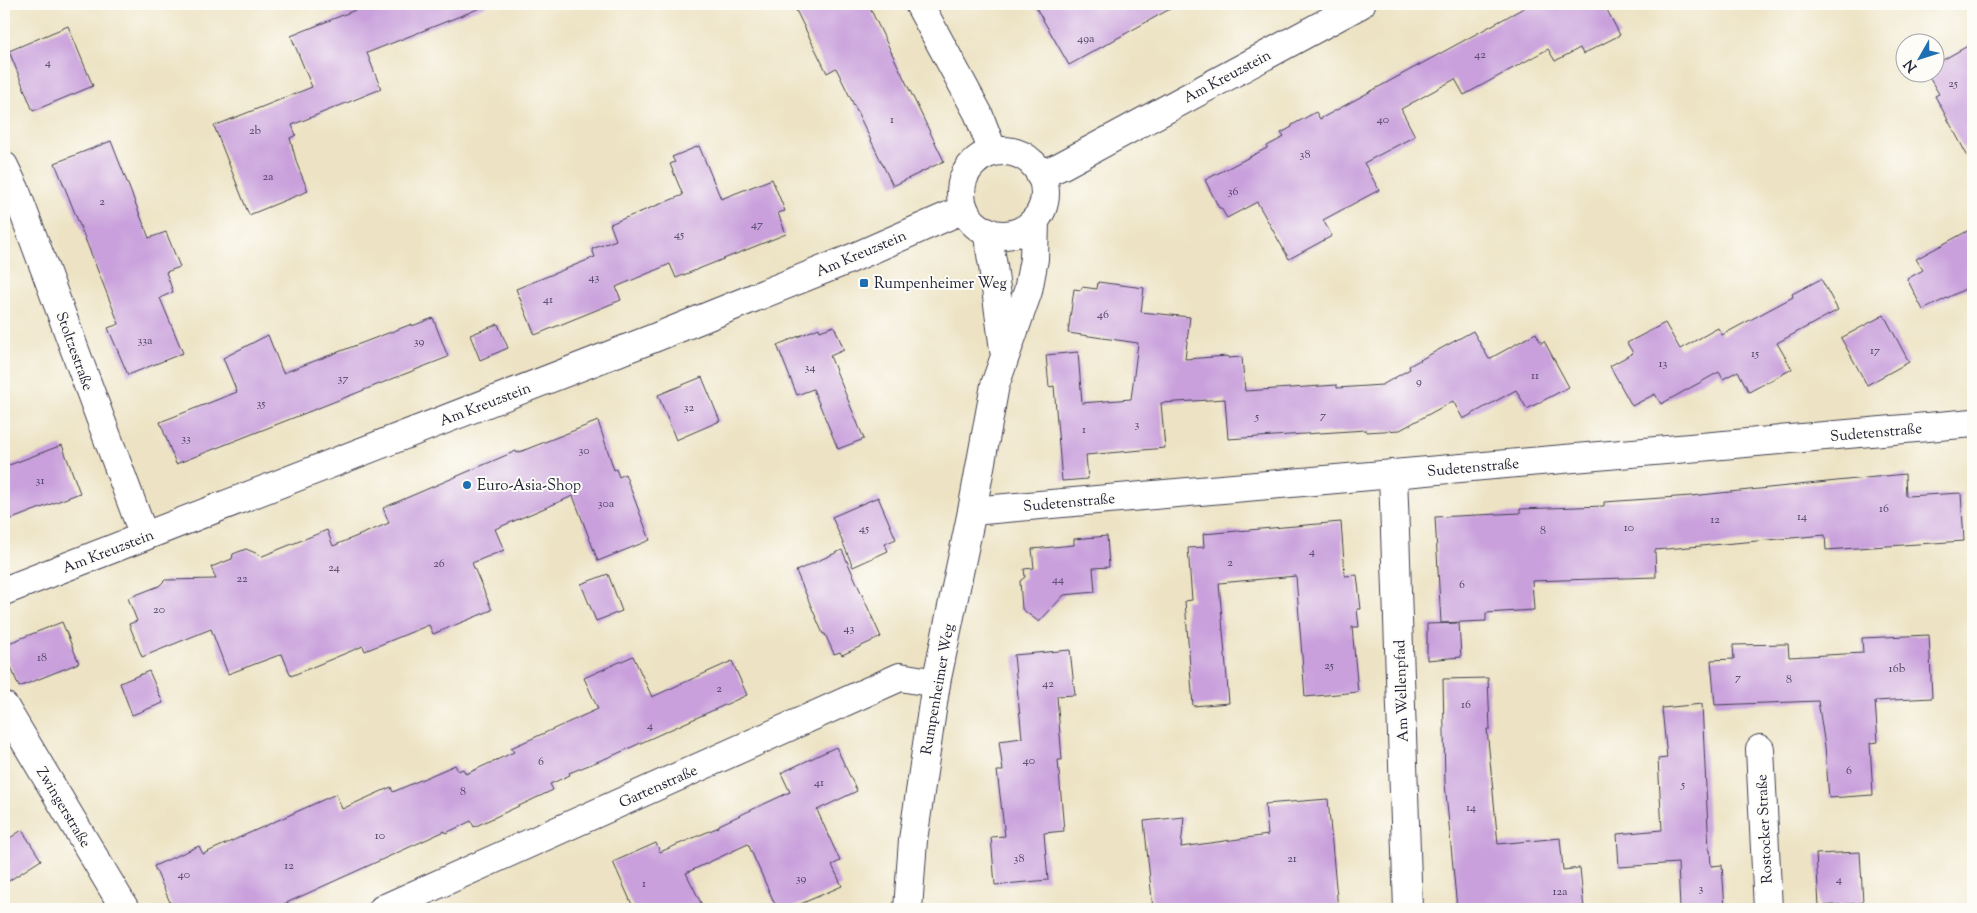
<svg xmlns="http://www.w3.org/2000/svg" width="1977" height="913" font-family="'Sorts Mill Goudy',serif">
  <rect width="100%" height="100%" fill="#fdfcf7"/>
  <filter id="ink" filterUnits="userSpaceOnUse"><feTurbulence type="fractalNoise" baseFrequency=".02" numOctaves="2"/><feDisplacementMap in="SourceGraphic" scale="10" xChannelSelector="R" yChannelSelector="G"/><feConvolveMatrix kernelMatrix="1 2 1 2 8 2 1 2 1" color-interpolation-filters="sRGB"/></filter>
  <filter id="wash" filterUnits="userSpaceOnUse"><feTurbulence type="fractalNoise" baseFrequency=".0096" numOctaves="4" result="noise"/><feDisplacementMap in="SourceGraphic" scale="20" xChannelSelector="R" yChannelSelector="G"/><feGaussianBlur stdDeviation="1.12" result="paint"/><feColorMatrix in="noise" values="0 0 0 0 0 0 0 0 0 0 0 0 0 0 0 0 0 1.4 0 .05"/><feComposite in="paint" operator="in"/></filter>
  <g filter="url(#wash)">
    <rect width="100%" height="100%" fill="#ede3c4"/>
    <g id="blocks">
      <!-- building -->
      <g fill="#c9a0dc">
        <path d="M370,4H487L488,5L367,53L381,89L292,125L296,135L290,138L297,164L308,191L249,215L214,126L312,87L291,36Z"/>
        <path d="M793,4H868L944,161L893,186L836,68L827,73Z"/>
        <path d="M1034,4H1179L1069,65Z"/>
        <path d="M1531,4H1604L1620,35L1583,54L1580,48L1555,61L1548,49L1464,95L1455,79L1401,109L1415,136L1364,163L1379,190L1323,220L1332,236L1289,259L1257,202L1227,218L1221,208H1219L1205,180L1267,148V146L1284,137L1281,133L1292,127V125L1316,112L1320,119Z"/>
        <path d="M68,26L93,86L33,111L9,51Z"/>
        <path d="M1973,43V166L1935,96L1939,94L1926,72H1934V65Z"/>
        <path d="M111,141L149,238L166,232L180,267L166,272L173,292L160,298L183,353L128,375L108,328L119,324L55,163Z"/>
        <path d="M699,146L721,199L772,179L785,211L778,213L786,234L676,278L670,264L616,287L621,300L535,335L516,289L595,257L592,249L616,240L610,224L683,195L670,164L675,162L672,157Z"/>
        <path d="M1973,228V285L1923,310L1907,279L1923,270L1916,259Z"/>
        <path d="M1821,279L1838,310L1777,343L1792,369L1749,392L1738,371L1723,379L1719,372L1661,404L1655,394L1632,406L1610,366L1633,353L1627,343L1665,323L1680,349L1718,328L1722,335L1793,297L1792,294Z"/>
        <path d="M1098,282L1144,288L1141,312L1190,317L1185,359L1228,356V358L1242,357L1245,391L1337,385V388L1382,385L1410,369L1409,366L1473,331L1489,359L1536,333L1541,343L1544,341L1569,387L1527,409L1516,390L1463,419L1453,401L1400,430L1366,432V430L1228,439L1225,399L1161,403L1165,448L1086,455L1088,479L1062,481L1054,386L1049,387L1046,355L1078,352L1082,403L1131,399L1138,343L1068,333L1074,289L1081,290L1082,287L1097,289Z"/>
        <path d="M1884,315L1909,362L1867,385L1841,338Z"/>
        <path d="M433,318L448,357L176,464L160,422L237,392L223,358L268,335L283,373L412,324V326Z"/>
        <path d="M498,324L508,348L480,360L470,335Z"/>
        <path d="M834,326L844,350L830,356L864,439L838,449L813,389L797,395L777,345L819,328L820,331Z"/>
        <path d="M702,377L720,421L676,440L658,395Z"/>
        <path d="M598,421L614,470L616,469L619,477L625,474L650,540L598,561L573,496L495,529L504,550L472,563L492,610L433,634L429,625L365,651L363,646L291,676L282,654L228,674L211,629L142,657L129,624L137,621L128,598L159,586L165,580L216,579L211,567L232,559L233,554L246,549L258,554L260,557L327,530L333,546L389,523L383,508L516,451L517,453Z"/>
        <path d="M62,445L80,493L4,522V467Z"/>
        <path d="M1905,474L1906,496L1961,493L1964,541L1826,550L1825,535L1655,550L1656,577L1532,581L1534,610L1486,613V621L1441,623L1435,517L1520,513V509L1604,506V502L1691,496Z"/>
        <path d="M878,497L896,539L885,544L888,551L853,567L832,517Z"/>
        <path d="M1341,522L1345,576L1357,575L1361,609H1357L1359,627H1352L1358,692L1305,697L1296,576L1219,583L1229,703L1193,706L1185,601L1192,600L1188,548L1204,547L1203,534Z"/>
        <path d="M1107,536L1109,567L1093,568L1095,592L1064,595L1039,622L1022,609L1020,581L1025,577L1024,569L1034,568L1032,549L1074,545V539Z"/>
        <path d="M842,550L881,637L842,655L840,652L834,654L825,634H823L796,571Z"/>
        <path d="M608,574L622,611L596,621L581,584Z"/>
        <path d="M62,622L79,663L19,687L4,650V645Z"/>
        <path d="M1459,623L1461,657L1427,660V624Z"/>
        <path d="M1929,635L1932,698L1875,701L1878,742L1870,743L1873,795L1829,798L1825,746L1818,701L1715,705L1711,660L1734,659L1733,645L1788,644L1789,657L1863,653L1862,638Z"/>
        <path d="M1070,650L1075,695L1057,696L1062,760H1058L1064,831L1044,833L1048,880L995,885L991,837L1005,836L997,771H1003L999,741L1022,738L1014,655Z"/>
        <path d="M633,656L652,697L732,661L747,695L614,755L569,773L570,775L550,784L553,790L474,827L471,821L446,833L445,831L273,909H173L154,866L199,846L203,854L336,794L342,809L391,787L393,792L455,765L458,771L463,769L466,774L514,752L511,748L598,709L584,678Z"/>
        <path d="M149,671L163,703L132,715L120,683Z"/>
        <path d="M1488,678L1490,729H1487L1498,844L1560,838L1563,870L1580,868L1584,909H1457L1445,783L1443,679Z"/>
        <path d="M1702,704L1709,850H1710L1711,866L1722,865L1725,909H1680L1678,863L1619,867L1617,834L1662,830L1658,759L1667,758L1662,708Z"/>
        <path d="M836,747L857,791L817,810L840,861L832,865L842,886L789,909H777L748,844L686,873L704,909H634L613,862L656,843L660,852L719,827V825L790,792L781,773Z"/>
        <path d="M1328,799L1338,909H1153L1144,821L1184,817L1181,847L1268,835L1265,804Z"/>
        <path d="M22,830L41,860L4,884V842Z"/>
        <path d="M1860,852L1863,903L1819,906L1816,854Z"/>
      </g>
    </g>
  </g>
  <g filter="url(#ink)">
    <use href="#blocks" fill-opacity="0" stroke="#403f50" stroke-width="1"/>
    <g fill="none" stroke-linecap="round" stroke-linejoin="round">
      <defs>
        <g id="minor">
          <path d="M919,4L978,113L993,152"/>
          <circle cx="1003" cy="193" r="42"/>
          <path d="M4,166L15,189L144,536"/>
          <path d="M1040,175L1061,166L1361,4"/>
          <path d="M987,231L993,266L1004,350"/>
          <path d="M1393,474L1408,909"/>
          <path d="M972,511L1973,423"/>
          <path d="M4,591L654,338L850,259L964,209"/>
          <path d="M4,706L125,909"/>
          <path d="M1760,749L1768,909"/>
          <path d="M383,909L900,677L936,683"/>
          <path d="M908,909L913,840L936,683L972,511L995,385L1028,291L1034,259L1035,220"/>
        </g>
      </defs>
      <!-- minor casing -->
      <use href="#minor" stroke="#403f50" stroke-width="30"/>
      <!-- minor -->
      <use href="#minor" stroke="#fff" stroke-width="28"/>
    </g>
  </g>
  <!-- markers -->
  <g fill="#1f6fb2" stroke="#fdfcf7" stroke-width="2">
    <rect x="859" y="278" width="10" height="10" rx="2.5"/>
    <circle cx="467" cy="485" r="5"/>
  </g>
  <g text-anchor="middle" stroke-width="4" stroke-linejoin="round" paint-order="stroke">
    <!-- number labels -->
    <g font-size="12" fill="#4c4263">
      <text x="1086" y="42">49a</text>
      <text x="1480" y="58">42</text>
      <text x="48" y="66">4</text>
      <text x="1953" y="87">25</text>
      <text x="892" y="123">1</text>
      <text x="1383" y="123">40</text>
      <text x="255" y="134">2b</text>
      <text x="1305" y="158">38</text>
      <text x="268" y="180">2a</text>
      <text x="1233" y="195">36</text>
      <text x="102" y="205">2</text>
      <text x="757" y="228">47</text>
      <text x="679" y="238">45</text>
      <text x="594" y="281">43</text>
      <text x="548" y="303">41</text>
      <text x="1103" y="318">46</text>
      <text x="145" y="344">33a</text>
      <text x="419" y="345">39</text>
      <text x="1875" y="354">17</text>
      <text x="1755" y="357">15</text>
      <text x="1663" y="367">13</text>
      <text x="810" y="371">34</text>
      <text x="1535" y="379">11</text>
      <text x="343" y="382">37</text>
      <text x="1419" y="385">9</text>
      <text x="261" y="407">35</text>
      <text x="689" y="411">32</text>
      <text x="1323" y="419">7</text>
      <text x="1257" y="420">5</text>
      <text x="1137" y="428">3</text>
      <text x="1084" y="433">1</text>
      <text x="186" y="442">33</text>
      <text x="584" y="454">30</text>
      <text x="40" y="484">31</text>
      <text x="606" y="507">30a</text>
      <text x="1884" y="512">16</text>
      <text x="1802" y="520">14</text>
      <text x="1715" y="523">12</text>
      <text x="1629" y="531">10</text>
      <text x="864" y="532">45</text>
      <text x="1543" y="534">8</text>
      <text x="1312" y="555">4</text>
      <text x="1230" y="566">2</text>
      <text x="439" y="567">26</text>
      <text x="334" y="571">24</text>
      <text x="242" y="582">22</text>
      <text x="1058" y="583">44</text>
      <text x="1462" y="588">6</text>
      <text x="159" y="613">20</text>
      <text x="849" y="632">43</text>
      <text x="42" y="661">18</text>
      <text x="1329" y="669">25</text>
      <text x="1897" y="672">16b</text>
      <text x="1738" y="681">7</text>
      <text x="1789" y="683">8</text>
      <text x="1048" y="687">42</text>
      <text x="719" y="692">2</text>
      <text x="1466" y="708">16</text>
      <text x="650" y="729">4</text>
      <text x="1029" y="764">40</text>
      <text x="541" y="765">6</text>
      <text x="1849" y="774">6</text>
      <text x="819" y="786">41</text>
      <text x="1683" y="788">5</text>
      <text x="463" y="795">8</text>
      <text x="1471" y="811">14</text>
      <text x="380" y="839">10</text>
      <text x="1019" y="862">38</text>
      <text x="1292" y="862">21</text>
      <text x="289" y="869">12</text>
      <text x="184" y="878">40</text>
      <text x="801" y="882">39</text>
      <text x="1839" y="883">4</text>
      <text x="644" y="887">1</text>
      <text x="1701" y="892">3</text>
      <text x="1560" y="895">12a</text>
    </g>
    <!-- street labels -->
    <g font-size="15" fill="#22223b" stroke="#fdfcf7">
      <text transform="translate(1227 76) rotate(-28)" y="5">Am Kreuzstein</text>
      <text transform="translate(861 253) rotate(-23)" y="5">Am Kreuzstein</text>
      <text transform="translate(75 351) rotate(70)" y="5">Stoltzestraße</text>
      <text transform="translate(485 404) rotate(-21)" y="5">Am Kreuzstein</text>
      <text transform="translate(1876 432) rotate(-5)" y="5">Sudetenstraße</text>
      <text transform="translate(1473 467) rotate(-5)" y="5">Sudetenstraße</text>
      <text transform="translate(1069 502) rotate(-5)" y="5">Sudetenstraße</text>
      <text transform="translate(108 551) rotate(-21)" y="5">Am Kreuzstein</text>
      <text transform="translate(937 689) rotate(-80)" y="5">Rumpenheimer Weg</text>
      <text transform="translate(1401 691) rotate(-92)" y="5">Am Wellenpfad</text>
      <text transform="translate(658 786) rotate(-24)" y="5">Gartenstraße</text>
      <text transform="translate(64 807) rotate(59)" y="5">Zwingerstraße</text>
      <text transform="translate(1764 829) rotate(-93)" y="5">Rostocker Straße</text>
    </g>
    <!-- poi labels -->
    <g font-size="15" fill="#22223b" stroke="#fdfcf7" text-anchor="start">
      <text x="874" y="288">Rumpenheimer Weg</text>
      <text x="477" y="490">Euro-Asia-Shop</text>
    </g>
  </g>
  <!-- margin -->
  <rect width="1977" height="913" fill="none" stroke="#fdfcf7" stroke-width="20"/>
  <!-- north arrow -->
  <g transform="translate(1920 58) rotate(231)"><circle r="24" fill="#fdfcf7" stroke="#a5a5ac"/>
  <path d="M0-4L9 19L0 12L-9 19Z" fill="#1f6fb2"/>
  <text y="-8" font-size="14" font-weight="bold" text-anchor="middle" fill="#22223b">N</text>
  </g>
</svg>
